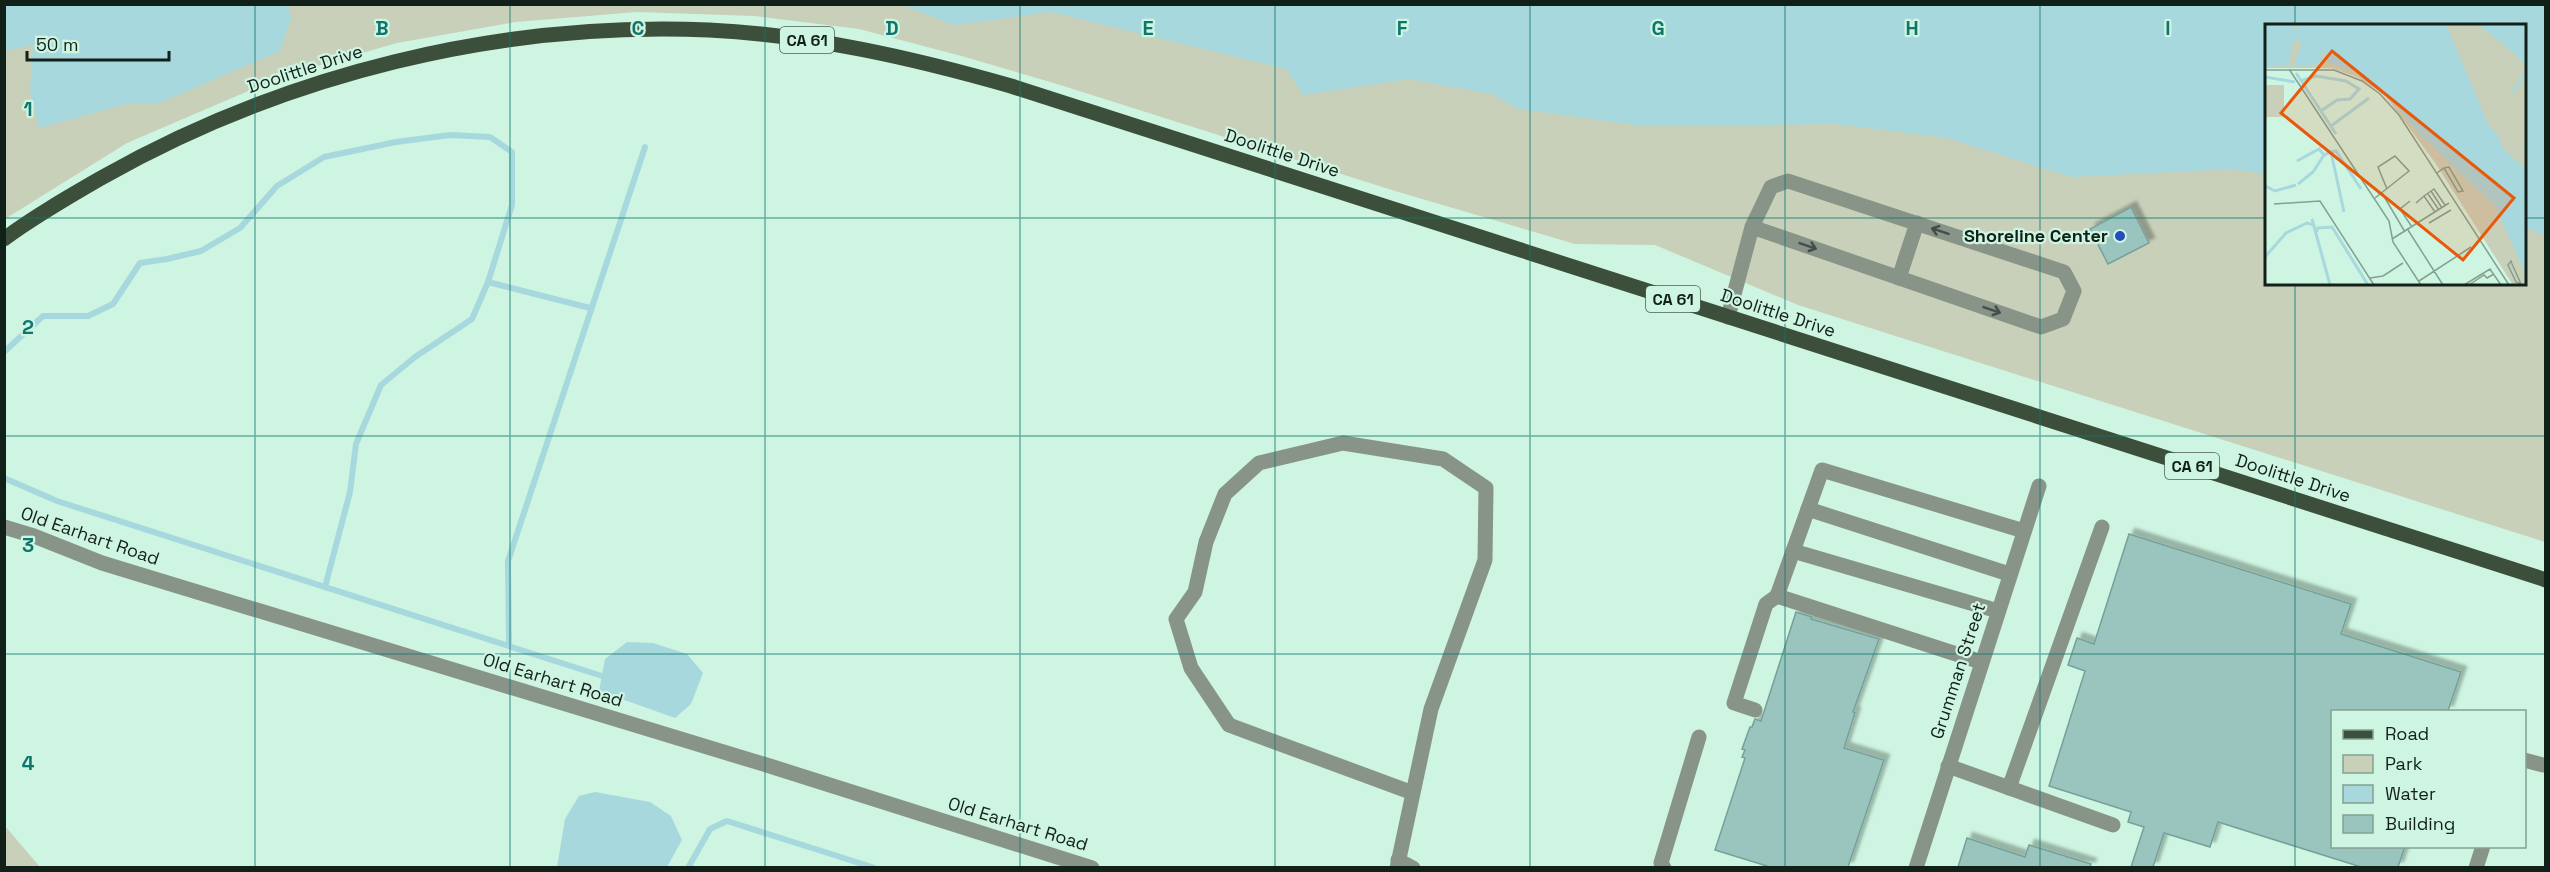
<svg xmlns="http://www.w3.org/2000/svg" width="2550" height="872" font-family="'Space Grotesk',sans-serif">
  <defs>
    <filter id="shadow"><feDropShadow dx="5.5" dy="-5.5" stdDeviation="1.5" flood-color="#0004"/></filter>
  </defs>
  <rect width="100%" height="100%" fill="#cef5e1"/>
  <!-- green -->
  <g fill="#c8d0b9" fill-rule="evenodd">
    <path d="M5,5H2545V542L1798,305L1655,245L1575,244L1395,191L1057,84L965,57L859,29L755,16L637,12L516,22L397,43L286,75L127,143L5,219ZM2266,26H2524V284H2266Z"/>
    <path d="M4,826H5L40,867H5Z"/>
  </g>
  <!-- water -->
  <g fill="#a7d8dd">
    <path d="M288,5L291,18L280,51L157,104H126L39,128L30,92L33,45L5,51V5Z"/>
    <path d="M902,5H2545V236L2525,227L2524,26H2266V174L2232,169L2071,177L1947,138L1835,124L1677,126L1636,125L1518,109L1491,94L1409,79L1303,95L1286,69L1051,12L954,25Z"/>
    <path d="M627,642L653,643L687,654L703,673L691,704L675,718L599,691L605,659Z"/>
    <path d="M595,792L650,802L671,816L682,840L667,867H557L565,819L579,796Z"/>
  </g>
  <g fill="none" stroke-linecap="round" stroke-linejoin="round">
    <!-- stream -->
    <g stroke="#a7d8dd" stroke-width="6">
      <path d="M488,282L590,308"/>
      <path d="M4,352L43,316H88L113,304L140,263L167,259L201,251L240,228L277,186L324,157L396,142L450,135L490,137L512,152V205L488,282L472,319L415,357L381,385L356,444L350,492L325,587"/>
      <path d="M4,478L57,501L602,676"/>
      <path d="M509,646L508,561L645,147"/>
      <path d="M688,868L710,829L727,821L875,868"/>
    </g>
  </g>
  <!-- building -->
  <g fill="#9ac5be" stroke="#76a099" stroke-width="1.5" filter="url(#shadow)">
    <path d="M2131,207L2149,243L2108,264L2090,229Z"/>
    <path d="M2129,534L2351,604L2341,634L2461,672L2448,711H2332V846H2405L2398,867H2361L2218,822L2210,847L2164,833L2153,867H2131L2144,827L2128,822L2131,812L2049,786L2085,671L2068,665L2077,638L2094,644Z"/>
    <path d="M1796,612L1812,617L1811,619L1879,639L1853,712L1855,713L1844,748L1884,760L1848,867H1770L1715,850L1745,758L1742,757L1745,750L1742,749L1750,727H1752L1755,719L1761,721Z"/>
    <path d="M1967,838L2025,857L2029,845L2091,864L2090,867H1958Z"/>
  </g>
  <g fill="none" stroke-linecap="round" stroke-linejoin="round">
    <!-- minor -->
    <g stroke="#899488" stroke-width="15">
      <path d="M1899,278L1917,223"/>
      <path d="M1728,317L1752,227L1771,187L1788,181L2064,272L2074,291L2063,319L2041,327L1752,227"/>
      <path d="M1808,509L2009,574"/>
      <path d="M4,527L34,536L102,563L773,767L1092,868"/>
      <path d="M1793,551L1998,611"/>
      <path d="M1777,596L1822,470L2024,531"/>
      <path d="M1755,710L1734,703L1766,604L1777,596L1981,662"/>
      <path d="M2524,760L2543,765"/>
      <path d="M1948,766L2113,825"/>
      <path d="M2009,788L2102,527"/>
      <path d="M1398,860L1413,868"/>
      <path d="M1397,868L1431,709L1485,560L1486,488L1443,459L1343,443L1259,463L1225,494L1206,542L1195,592L1176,619L1191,668L1229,725L1413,793"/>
      <path d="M1664,868L1661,863L1699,737"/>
      <path d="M1916,868L2039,486"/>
      <path d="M2476,868L2483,846"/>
    </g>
    <!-- major -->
    <path stroke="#3c4f3b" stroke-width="15" d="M4,239C35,216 70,196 103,177C285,74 500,21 709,30C812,35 913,58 1011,86L2546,580"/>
  </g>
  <!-- one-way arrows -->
  <defs><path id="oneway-shaft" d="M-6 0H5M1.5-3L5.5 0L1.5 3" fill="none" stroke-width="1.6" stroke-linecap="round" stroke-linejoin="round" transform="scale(1.5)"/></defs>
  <g stroke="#424e46">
    <use href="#oneway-shaft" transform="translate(1940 231) rotate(-162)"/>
    <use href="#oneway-shaft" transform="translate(1808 246) rotate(19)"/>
    <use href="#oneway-shaft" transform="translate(1992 310) rotate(19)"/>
  </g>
  <!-- grid -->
  <path fill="none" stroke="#0f766e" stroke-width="1.5" stroke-opacity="0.55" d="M255,4V868M510,4V868M765,4V868M1020,4V868M1275,4V868M1530,4V868M1785,4V868M2040,4V868M2295,4V26M4,218H2266M2524,218H2546M2295,284V868M4,436H2546M4,654H2546"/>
  <!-- markers -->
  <circle fill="#254ebd" stroke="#cef5e1" stroke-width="2" cx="2120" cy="236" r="6"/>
  <g text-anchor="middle" stroke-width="4.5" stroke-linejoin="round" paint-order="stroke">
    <!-- shield labels -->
    <g fill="#cef5e1" stroke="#4a6056" stroke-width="1.5">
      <rect x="780" y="27" width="54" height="26" rx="4.5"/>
      <rect x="1646" y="286" width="54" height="26" rx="4.5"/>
      <rect x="2165" y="453" width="54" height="26" rx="4.5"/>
    </g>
    <g font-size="16" font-weight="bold" fill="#12201a">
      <text x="807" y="46">CA 61</text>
      <text x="1673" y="305">CA 61</text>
      <text x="2192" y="472">CA 61</text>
    </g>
    <!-- street labels -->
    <g font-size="18" fill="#12201a" stroke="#cef5e1">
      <text transform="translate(305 69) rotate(-18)" y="6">Doolittle Drive</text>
      <text transform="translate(1282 153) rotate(18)" y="6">Doolittle Drive</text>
      <text transform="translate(1778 313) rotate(18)" y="6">Doolittle Drive</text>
      <text transform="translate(2293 478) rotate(18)" y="6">Doolittle Drive</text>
      <text transform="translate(90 536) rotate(19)" y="6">Old Earhart Road</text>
      <text transform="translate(1958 671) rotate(-72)" y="6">Grumman Street</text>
      <text transform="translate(553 680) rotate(17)" y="6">Old Earhart Road</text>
      <text transform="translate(1018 824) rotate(17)" y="6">Old Earhart Road</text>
    </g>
    <!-- poi labels -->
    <g font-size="18" font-weight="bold" fill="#12201a" stroke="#cef5e1" text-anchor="end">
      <text x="2108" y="242">Shoreline Center</text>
    </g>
  </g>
  <!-- overview -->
  <g transform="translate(2265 24)">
    <rect width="261" height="261" fill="#cef5e1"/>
    <path d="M0,0H261V261H248L171,140L120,71L92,53L67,44H0ZM0,61H19V93H0Z" fill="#c8d0b9"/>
    <path d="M0,0H29L31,9L33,0H181L223,100L233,111L239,126L261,145V251L231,183L154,109L122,70L88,42L84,46L62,38L66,32L63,30L57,28V36L49,41H29L36,21L33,13L27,21L24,41L0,43ZM212,0H261V42L244,25Z" fill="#a7d8dd"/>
    <path fill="none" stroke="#a7d8dd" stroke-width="3" d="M31,49L71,110M0,53L30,58M35,57L51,52L81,57L94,65L85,75L72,76L56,87M247,69L261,48M66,102L104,74M67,128L71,127L96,165M59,131L66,128L79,188M32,137L54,125L59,131L48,148L33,160M0,162L10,167L31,161M47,195L65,261M51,208L53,204L67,203L103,261M0,233L21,209L42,199L49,201"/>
    <path fill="none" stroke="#83a091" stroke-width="1.5" d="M24,45L124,197L128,218L156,261M0,46H69L97,57L115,70L134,91L244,261M172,149L179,144L184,143L198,167L193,168L179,144M166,167L177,184M117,169L140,208M163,170L174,186M159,172L169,165L180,181M110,174L144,147L130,132L113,143L122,165M145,177L135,185L147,203M151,179L159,172L170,188M9,180L55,177L109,261M164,199L186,186M143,206L178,261M127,215L184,179M105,254L118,252L138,239M154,257L206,223M256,260L251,258L243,241L246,237L247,240L256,260V261M199,261L225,245L236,261M204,261L219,251L222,254L229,250"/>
    <path fill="#e8590c" fill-opacity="0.15" stroke="#e8590c" stroke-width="3" d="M67,27L249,174L198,236L16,89Z"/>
    <rect width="261" height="261" fill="none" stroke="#12201a" stroke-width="3"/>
  </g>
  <g font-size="20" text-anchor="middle" font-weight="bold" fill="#0f766e" stroke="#cef5e1" stroke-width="4.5" stroke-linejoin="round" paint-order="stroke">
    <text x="382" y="35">B</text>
    <text x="638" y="35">C</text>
    <text x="892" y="35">D</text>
    <text x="1148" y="35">E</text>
    <text x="1402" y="35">F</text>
    <text x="1658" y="35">G</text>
    <text x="1912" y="35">H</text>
    <text x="2168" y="35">I</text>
    <text x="28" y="116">1</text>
    <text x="28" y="334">2</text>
    <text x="28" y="552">3</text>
    <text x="28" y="770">4</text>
  </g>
  <!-- border -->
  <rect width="2550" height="872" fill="none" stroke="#12201a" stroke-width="12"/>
  <!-- legend -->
  <rect x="2331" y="710" width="195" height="138" fill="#cef5e1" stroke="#83a091" stroke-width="1.5"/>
  <rect x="2343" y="730" width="30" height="9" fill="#3c4f3b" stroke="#83a091" stroke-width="1.5"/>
  <text x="2385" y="740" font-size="18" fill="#12201a">Road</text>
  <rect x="2343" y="755" width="30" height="18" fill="#c8d0b9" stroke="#83a091" stroke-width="1.5"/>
  <text x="2385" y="770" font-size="18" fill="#12201a">Park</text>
  <rect x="2343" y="785" width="30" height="18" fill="#a7d8dd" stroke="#83a091" stroke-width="1.5"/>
  <text x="2385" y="800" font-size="18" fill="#12201a">Water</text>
  <rect x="2343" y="815" width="30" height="18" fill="#9ac5be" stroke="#83a091" stroke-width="1.5"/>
  <text x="2385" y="830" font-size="18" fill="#12201a">Building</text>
  <!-- scale -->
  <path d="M27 51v9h142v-9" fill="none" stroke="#12201a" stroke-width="3"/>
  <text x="36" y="51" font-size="18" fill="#12201a" stroke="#cef5e1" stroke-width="4.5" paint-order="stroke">50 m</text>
</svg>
